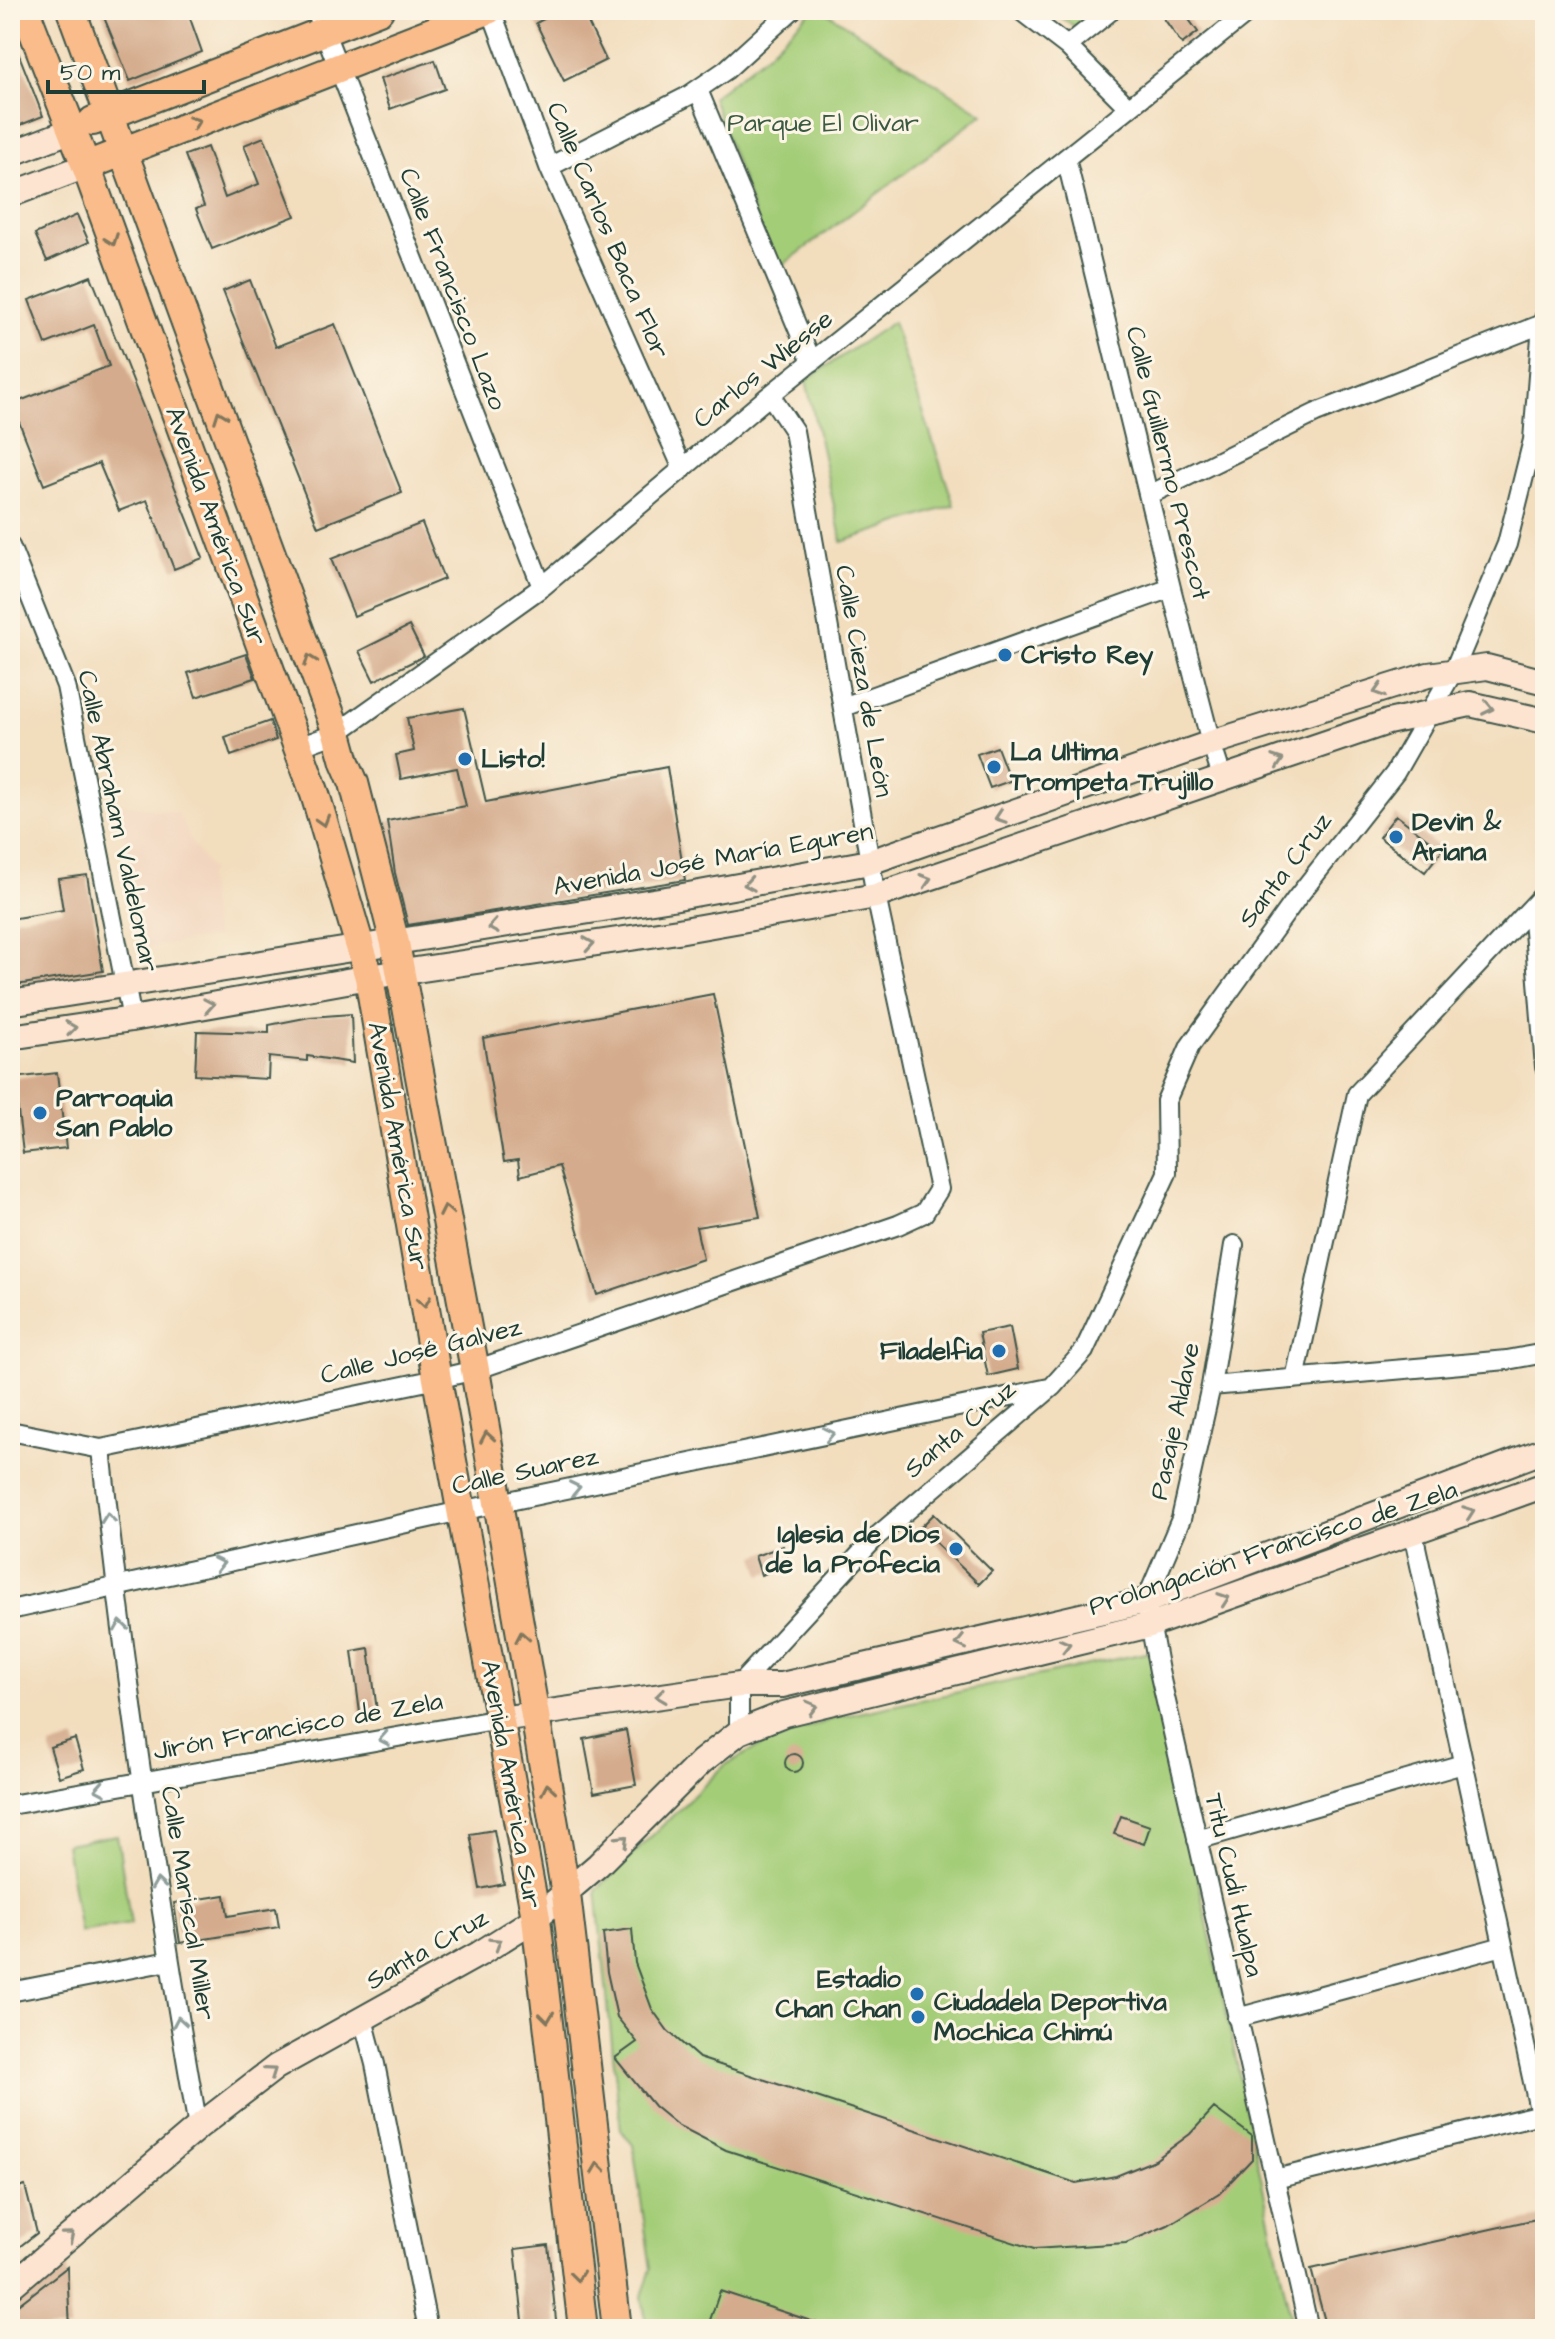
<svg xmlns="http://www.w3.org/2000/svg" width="1555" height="2339" font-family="'Architects Daughter',sans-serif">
<rect width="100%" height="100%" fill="#fcf5e5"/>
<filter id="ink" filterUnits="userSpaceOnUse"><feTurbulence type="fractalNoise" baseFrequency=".0125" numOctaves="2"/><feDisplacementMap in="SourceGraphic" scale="16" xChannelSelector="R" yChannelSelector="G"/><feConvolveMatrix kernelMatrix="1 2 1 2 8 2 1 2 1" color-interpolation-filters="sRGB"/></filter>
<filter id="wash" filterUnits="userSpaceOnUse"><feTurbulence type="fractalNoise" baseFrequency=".006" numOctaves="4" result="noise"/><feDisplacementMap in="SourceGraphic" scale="32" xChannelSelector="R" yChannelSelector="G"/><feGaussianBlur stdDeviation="1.8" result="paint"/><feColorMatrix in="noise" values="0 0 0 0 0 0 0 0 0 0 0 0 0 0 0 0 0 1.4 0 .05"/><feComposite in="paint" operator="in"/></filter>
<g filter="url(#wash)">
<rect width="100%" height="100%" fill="#f2ddbd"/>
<path fill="#f2d5be" d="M117,803L178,813L193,845L211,871L207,876L215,937L146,948Z"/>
<path fill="#a4cd78" stroke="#628556" stroke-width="2" d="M812,10H823L983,114L775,271L712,97L767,54Z
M1050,10H1096L1074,26Z
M893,322L954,505L842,542L806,380Z
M1150,1652L1293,2329H647L642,2296L651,2269L633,2145L621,2130L596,1890L725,1765L760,1746L835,1718Z
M117,1835L131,1924L80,1932L66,1844Z"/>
<g id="blocks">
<path fill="#d4ab8c" d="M101,10H187L202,52L130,81Z
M561,10H582L606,60L564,81L536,23Z
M1158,10H1182L1198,32L1182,44Z
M10,32L43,116L18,126L10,105Z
M435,60L445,89L390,109L380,79Z
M264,137L295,216L212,249L196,209L204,206L185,155L207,147L225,198L259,184L244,145Z
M77,215L89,242L47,261L35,234Z
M91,276L203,558L174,569L147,500L119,511L99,463L44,485L12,404L109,366L94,325L46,344L29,300Z
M250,280L276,347L335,324L402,493L318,527L223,291Z
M422,523L444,579L354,616L331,559Z
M409,626L424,656L374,681L359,651Z
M246,654L255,678L196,697L188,673Z
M464,708L486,802L667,767L685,880L408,925L395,873L387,821L466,806L457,768L401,779L396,755L414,751L407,718Z
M270,721L276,740L231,756L225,737Z
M997,747L1010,781L990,788L977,754Z
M1396,815L1442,850L1425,872L1379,837Z
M87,875L103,971L10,986V919L63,910L58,879Z
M713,994L760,1217L696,1227L703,1259L597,1295L559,1166L520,1176L518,1160L504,1162L483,1038Z
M351,1014L353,1063L307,1056V1061L269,1057L268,1079L195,1075L197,1031L269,1033V1025L310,1017Z
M57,1073L66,1148L23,1153L14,1078Z
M1010,1327L1018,1369L988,1376L979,1333Z
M934,1514L992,1571L979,1584L920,1528Z
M783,1546L790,1565L761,1575L755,1556Z
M369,1648L378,1719L361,1721L352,1651Z
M626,1730L636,1785L594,1793L584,1739Z
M75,1739L84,1769L59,1777L50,1747Z
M785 1763a9 9 0 1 1 18 0a9 9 0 1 1-18 0Z
M1121,1816L1150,1826L1144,1844L1114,1834Z
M494,1830L504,1884L480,1889L470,1834Z
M225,1895L228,1916L276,1908L279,1927L180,1943L174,1903Z
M632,1929L635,1963L652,2009L668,2031L699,2058L1076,2183L1116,2176L1155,2160L1190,2134L1214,2108L1252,2136V2159L1219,2194L1168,2225L1126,2243L1034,2249L726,2150L677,2125L654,2106L615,2058L637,2042L617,2017L607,1972L603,1933Z
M25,2186L37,2233L10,2254V2190Z
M1545,2217V2329H1327L1311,2269Z
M548,2245L557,2329H524L515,2249Z
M67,2267L70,2329H10V2311Z
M720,2291L826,2326L825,2329H707Z"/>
</g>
</g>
<g filter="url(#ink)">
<use href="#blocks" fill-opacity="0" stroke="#3f5549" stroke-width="2"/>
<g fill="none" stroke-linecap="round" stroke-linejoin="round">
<g stroke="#3f5549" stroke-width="22">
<path id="street" d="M316,10L542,587
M491,10L549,167L683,469
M1020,10L1067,46L1129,108
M1067,46L1112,10
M698,90L812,362
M1066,158L1171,588L1211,743L1223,780
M549,167L688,96L726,70L792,10
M1149,495L1316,413L1542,324
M10,546L66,686L132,1019
M843,707L1171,588
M296,748L337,733L542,587L770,395L1251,10
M1532,907L1545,1067
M1234,1245L1211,1386L1181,1519L1146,1601L1159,1671L1309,2329
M1295,1379L1357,1094L1545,893
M1211,1386L1507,1360L1545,1353
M10,1431L101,1449L437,1379L475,1370L898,1225L924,1213L939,1189L876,896L794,431L770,395
M101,1449C125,1676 158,1902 198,2127
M1413,1533L1540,2114
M10,1610L461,1511L1049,1388
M739,1732V1685L876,1537L1052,1387L1084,1351L1167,1173L1166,1101L1190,1046L1296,899L1395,773L1454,670L1507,544L1533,440L1542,324L1545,316
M10,1805L500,1719
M1197,1840L1463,1764
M10,1992L169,1961
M1237,2018L1503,1946
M363,2019L375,2064L428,2329
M1275,2179L1545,2113"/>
</g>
<g stroke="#3f5549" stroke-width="28">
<path id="secondary" d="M10,154L72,130
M10,195L86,166
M10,1003L672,898L870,862L1211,743L1428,675L1487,667L1545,682
M10,1037L132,1019L369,977L678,931L876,896L1388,722L1470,704L1545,721
M500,1719L739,1685H782L1146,1601L1545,1450
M10,2287L198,2127L276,2067L479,1954L536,1918L598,1865L701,1762L739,1732L784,1714L1150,1625L1545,1485"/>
</g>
<g stroke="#3f5549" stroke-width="32">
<path id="primary" d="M25,10L86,166L315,794L369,977L437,1379L536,1918L583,2329
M71,10L337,733L345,762L354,783L395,943L475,1370L566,1894L617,2329
M93,121L379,10
M86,166L488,10"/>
</g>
<use href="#street" stroke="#fff" stroke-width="18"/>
<use href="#secondary" stroke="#fde4d0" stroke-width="24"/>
<use href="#primary" stroke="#f9bc8a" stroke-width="28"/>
</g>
<defs><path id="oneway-chevron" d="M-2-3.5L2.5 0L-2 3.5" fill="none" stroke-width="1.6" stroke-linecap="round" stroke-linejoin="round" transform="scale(2)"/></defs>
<g stroke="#81765b">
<use href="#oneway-chevron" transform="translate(195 122) rotate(-21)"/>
<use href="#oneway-chevron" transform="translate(112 240) rotate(70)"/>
<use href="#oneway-chevron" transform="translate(220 416) rotate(-110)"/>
<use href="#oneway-chevron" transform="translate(310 660) rotate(-110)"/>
<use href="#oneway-chevron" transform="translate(323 821) rotate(73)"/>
<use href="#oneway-chevron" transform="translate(446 1211) rotate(-101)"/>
<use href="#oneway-chevron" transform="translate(424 1302) rotate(81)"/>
<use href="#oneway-chevron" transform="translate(487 1437) rotate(-100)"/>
<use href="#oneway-chevron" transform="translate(522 1637) rotate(-100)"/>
<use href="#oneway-chevron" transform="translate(548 1789) rotate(-100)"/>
<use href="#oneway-chevron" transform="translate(547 2017) rotate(83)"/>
<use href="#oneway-chevron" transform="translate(598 2168) rotate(-97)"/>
<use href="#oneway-chevron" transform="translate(577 2276) rotate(83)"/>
</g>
<g stroke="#8e9082">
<use href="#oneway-chevron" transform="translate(1379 691) rotate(163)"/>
<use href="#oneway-chevron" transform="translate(1488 708) rotate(12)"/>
<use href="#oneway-chevron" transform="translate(1278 761) rotate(-19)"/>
<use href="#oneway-chevron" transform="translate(1000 817) rotate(161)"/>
<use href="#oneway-chevron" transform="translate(926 880) rotate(-18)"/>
<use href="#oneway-chevron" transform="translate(749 884) rotate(170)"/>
<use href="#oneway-chevron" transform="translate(493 927) rotate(171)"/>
<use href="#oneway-chevron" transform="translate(589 944) rotate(-9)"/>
<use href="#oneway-chevron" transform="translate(209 1005) rotate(-10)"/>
<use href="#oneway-chevron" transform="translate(71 1028) rotate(-8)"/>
<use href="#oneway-chevron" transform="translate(1469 1512) rotate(-20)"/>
<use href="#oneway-chevron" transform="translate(1224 1599) rotate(-19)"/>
<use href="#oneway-chevron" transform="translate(961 1643) rotate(167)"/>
<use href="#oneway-chevron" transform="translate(1065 1645) rotate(-14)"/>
<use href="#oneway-chevron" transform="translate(661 1696) rotate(172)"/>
<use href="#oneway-chevron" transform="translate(812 1707) rotate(-14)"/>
<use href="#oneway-chevron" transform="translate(623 1840) rotate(-45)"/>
<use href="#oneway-chevron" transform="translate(496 1943) rotate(-32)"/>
<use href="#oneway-chevron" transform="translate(271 2072) rotate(-35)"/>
<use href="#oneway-chevron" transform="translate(69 2236) rotate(-40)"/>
</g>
<g stroke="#8f9e9a">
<use href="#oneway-chevron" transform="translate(829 1434) rotate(-12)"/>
<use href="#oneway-chevron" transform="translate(575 1488) rotate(-12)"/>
<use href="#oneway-chevron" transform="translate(108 1518) rotate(-96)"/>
<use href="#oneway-chevron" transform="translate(219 1564) rotate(-12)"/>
<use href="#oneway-chevron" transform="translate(121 1626) rotate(-98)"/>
<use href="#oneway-chevron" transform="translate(384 1739) rotate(170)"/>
<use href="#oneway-chevron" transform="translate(100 1789) rotate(170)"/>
<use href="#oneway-chevron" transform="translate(158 1884) rotate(-98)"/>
<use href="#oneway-chevron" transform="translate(179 2022) rotate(-100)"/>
</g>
</g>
<g fill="#1f6fb2" stroke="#fcf5e5" stroke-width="3">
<circle cx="1005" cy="655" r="8"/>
<circle cx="465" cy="759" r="8"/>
<circle cx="994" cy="767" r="8"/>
<circle cx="1396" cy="837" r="8"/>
<circle cx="40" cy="1113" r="8"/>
<circle cx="999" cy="1351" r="8"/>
<circle cx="956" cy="1549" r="8"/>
<circle cx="917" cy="1994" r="8"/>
<circle cx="918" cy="2017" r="8"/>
</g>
<g text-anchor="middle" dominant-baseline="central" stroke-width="6" stroke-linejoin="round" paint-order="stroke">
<g font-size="26" fill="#3a5a42" stroke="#fcf5e5">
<text x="823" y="123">Parque El Olivar</text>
</g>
<g font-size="26" fill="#1f3d34" stroke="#fcf5e5">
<text transform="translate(608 230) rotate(67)">Calle Carlos Baca Flor</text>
<text transform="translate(453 289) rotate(69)">Calle Francisco Lazo</text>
<text transform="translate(763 369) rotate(-39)">Carlos Wiesse</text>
<text transform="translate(1168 463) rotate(76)">Calle Guillermo Prescot</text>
<text transform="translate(216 526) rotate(70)">Avenida América Sur</text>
<text transform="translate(864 681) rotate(80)">Calle Cieza de León</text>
<text transform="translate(118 821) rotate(78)">Calle Abraham Valdelomar</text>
<text transform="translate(713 859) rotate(-10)">Avenida José María Eguren</text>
<text transform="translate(1285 870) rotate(-53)">Santa Cruz</text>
<text transform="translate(398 1146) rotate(80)">Avenida América Sur</text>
<text transform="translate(421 1351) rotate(-14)">Calle José Galvez</text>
<text transform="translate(1175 1421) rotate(-78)">Pasaje Aldave</text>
<text transform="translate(960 1429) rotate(-40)">Santa Cruz</text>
<text transform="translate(525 1471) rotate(-12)">Calle Suarez</text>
<text transform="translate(1273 1548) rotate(-18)">Prolongación Francisco de Zela</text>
<text transform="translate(298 1726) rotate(-10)">Jirón Francisco de Zela</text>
<text transform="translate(511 1784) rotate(80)">Avenida América Sur</text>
<text transform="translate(1234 1885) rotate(77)">Titu Cudi Hualpa</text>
<text transform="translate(188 1903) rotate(81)">Calle Mariscal Miller</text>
<text transform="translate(427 1949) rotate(-30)">Santa Cruz</text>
</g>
<g font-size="26" font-weight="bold" fill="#1f3d34" stroke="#fcf5e5" text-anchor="start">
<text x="1021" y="655">Cristo Rey</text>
<text x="1010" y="752">La Ultima<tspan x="1010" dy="30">Trompeta Trujillo</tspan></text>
<text x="481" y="759">Listo!</text>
<text x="1412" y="822">Devin &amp;<tspan x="1412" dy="30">Ariana</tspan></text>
<text x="56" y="1098">Parroquia<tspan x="56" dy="30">San Pablo</tspan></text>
<text x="983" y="1351" text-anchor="end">Filadelfia</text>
<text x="940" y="1534" text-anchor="end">Iglesia de Dios<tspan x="940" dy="30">de la Profecia</tspan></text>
<text x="901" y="1979" text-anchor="end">Estadio<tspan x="901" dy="30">Chan Chan</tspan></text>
<text x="934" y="2002">Ciudadela Deportiva<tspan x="934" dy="30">Mochica Chimú</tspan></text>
</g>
</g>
<rect width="1555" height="2339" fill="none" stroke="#fcf5e5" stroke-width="40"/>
<path d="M48 80v12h156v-12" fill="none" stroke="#1f3d34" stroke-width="4"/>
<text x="60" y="80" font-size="24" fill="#1f3d34" stroke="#fcf5e5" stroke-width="6" paint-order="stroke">50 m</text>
</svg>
